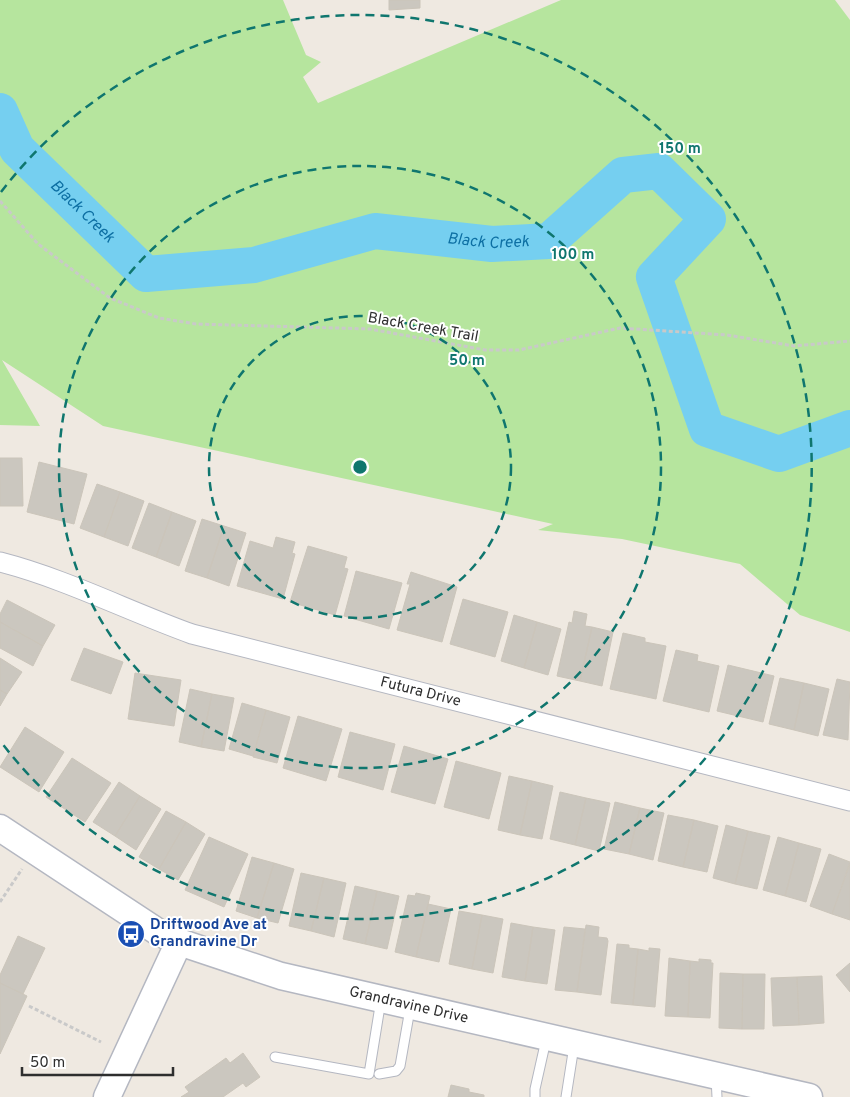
<svg xmlns="http://www.w3.org/2000/svg" width="850" height="1097" font-family="Overpass,sans-serif">
<rect width="100%" height="100%" fill="#efe9e1"/>
<path fill="#b6e59e" d="M0,0H283L306,55L321,62L303,77L318,103L561,0H835L850,20V632L800,615L740,564L622,539L538,530L553,524L103,426L2,360L40,426L0,425Z"/>
<g fill="none" stroke-linecap="round" stroke-linejoin="round">
<path stroke="#75cff0" stroke-width="36" id="s1" d="M0,111L17,149L146,274L254,265L375,231L492,244L549,241L623,175L659,171L708,219L654,277L707,429L779,454L850,428"/>
</g>
<path fill="#cbc7bf" stroke="#cbc5ba" d="M389,0H420V8L389,10Z
M0,458H22L23,506H0Z
M39,462L87,474L74,524L27,512Z
M97,484L120,492L104,537L80,528Z
M120,492L144,501L128,546L104,537Z
M149,503L172,512L156,557L132,548Z
M172,512L196,521L179,566L156,557Z
M202,519L224,526L207,578L185,571Z
M224,526L246,533L229,586L207,578Z
M276,537L295,542L292,553L295,554L283,599L237,586L250,541L273,548Z
M308,546L347,557L344,568L348,569L335,615L290,602Z
M356,571L402,583L389,629L344,616Z
M411,572L457,587L442,642L397,630L410,584H407Z
M463,599L508,612L495,657L450,644Z
M7,600L55,625L43,646L0,622V614Z
M574,611L587,614L585,626L592,627L580,681L557,676L569,622L572,623Z
M514,615L537,622L524,668L501,661Z
M0,622L43,646L33,666L0,648Z
M537,622L561,629L548,675L524,668Z
M592,627L613,632L602,686L580,681Z
M623,633L645,638V642L666,646L656,699L610,689Z
M84,648L123,662L111,694L71,680Z
M676,650L698,655L697,661L719,666L709,712L663,701Z
M0,658L22,672L7,694L0,690Z
M728,665L774,676L763,722L717,711Z
M135,673L181,680L174,726L128,719Z
M780,678L804,683L794,730L769,724Z
M837,679L850,682L848,740L823,735Z
M804,683L829,689L818,736L794,730Z
M190,689L212,694L201,747L179,742Z
M0,690L7,694L0,706Z
M212,694L234,698L224,751L201,747Z
M242,703L266,710L253,756L229,749Z
M266,710L290,717L277,763L253,757Z
M298,716L342,729L326,781L283,768Z
M25,727L64,752L39,792L0,767Z
M350,732L395,744L383,790L338,777Z
M404,746L448,759L435,804L391,792Z
M72,758L111,783L85,822L46,797Z
M456,761L501,773L489,819L444,807Z
M509,776L532,781L520,835L498,830Z
M532,781L553,786L542,839L520,835Z
M119,782L140,796L115,836L93,822Z
M560,792L586,798L575,845L550,839Z
M140,796L161,809L136,850L115,836Z
M586,798L610,803L599,851L575,845Z
M615,802L640,808L629,854L604,849Z
M640,808L664,813L653,860L629,854Z
M166,811L186,822L159,869L139,857Z
M668,815L694,820L683,867L658,861Z
M694,820L718,826L707,872L683,867Z
M186,822L205,834L178,880L159,869Z
M726,825L748,831L735,884L713,878Z
M748,831L770,836L757,889L735,884Z
M209,837L248,854L224,907L185,890Z
M778,837L799,843L785,896L763,890Z
M799,843L821,849L806,902L785,896Z
M829,854L850,862L832,914L810,906Z
M252,857L274,863L257,918L236,911Z
M274,863L294,869L278,923L257,918Z
M850,864V920L832,914Z
M301,873L324,878L311,931L289,926Z
M324,878L346,883L334,937L311,931Z
M355,886L377,891L365,944L343,939Z
M377,891L399,896L387,949L365,944Z
M416,893L430,896L416,957L395,952L408,895L415,896Z
M428,904L451,909L439,962L416,957Z
M459,911L482,915L472,969L449,964Z
M482,915L503,919L493,973L472,969Z
M511,923L533,927L525,981L502,977Z
M586,925L599,927L598,937L607,938L608,941L601,995L577,992Z
M533,927L555,930L547,984L525,981Z
M564,927L585,929L577,992L555,990Z
M18,936L45,948L23,994L0,983V975Z
M617,944L629,945V948L638,949L633,1005L611,1003Z
M649,948L660,949L655,1007L633,1005L638,949L649,951Z
M669,958L690,961L688,1017L665,1016Z
M699,959L711,960V963H713L710,1018L688,1017L690,961L699,962Z
M850,963V992L836,975Z
M720,973L743,974L742,1029L719,1028Z
M743,974H765L764,1029H742Z
M822,976L824,1023L799,1025L797,977Z
M797,977L799,1025L773,1026L771,978Z
M0,983L27,996L0,1054Z
M243,1053L260,1077L246,1087L243,1083L223,1097H181L189,1092L185,1087L226,1058L230,1063Z
M451,1085L469,1089V1092L484,1095V1097H448Z"/>
<g fill="none" stroke-linecap="round" stroke-linejoin="round">
<g stroke="#b4b7c1" stroke-width="11">
<path id="lane" d="M275,1057L369,1074L381,1000
M379,1074L396,1071L400,1066L410,1009
M716,1078L717,1097
M535,1097V1089L546,1040
M566,1097L574,1046"/>
</g>
<g stroke="#b4b7c1" stroke-width="21">
<g id="street">
<path id="s2" d="M0,562C66,579 128,611 192,634L850,801"/>
</g>
</g>
<g stroke="#b4b7c1" stroke-width="29">
<g id="secondary">
<path id="s3" d="M0,828L158,932L179,942L281,976L809,1097"/>
<path d="M107,1097L179,942"/>
</g>
</g>
<path stroke="#c9c9c9" stroke-width="3" stroke-dasharray="4 2.5" stroke-linecap="butt" d="M0,201L38,244L110,298L159,318L196,324L370,329L485,350H519L620,328L727,335L794,346L850,341
M0,902L22,869
M29,1006L101,1042"/>
<use href="#lane" stroke="#fff" stroke-width="9"/>
<use href="#street" stroke="#fff" stroke-width="19"/>
<use href="#secondary" stroke="#fff" stroke-width="26"/>
</g>
<g fill="none" stroke="#0f766e" stroke-width="2.5" stroke-dasharray="9 6">
<circle cx="360" cy="467" r="151"/>
<circle cx="360" cy="467" r="301"/>
<path d="M1 192A452 452 0 1 1 1 742"/>
</g>
<defs>
<g id="bus-disc" transform="scale(1.4375)"><circle r="9.5" fill="#1a4fb4" stroke="#fff"/><path d="M-5-6H5V4H4V6H2V4H-2V6H-4V4H-5ZM-3.5-4V0h7V-4ZM-3.5 1.2v1.5H-2V1.2ZM2 1.2v1.5H3.5V1.2Z" fill="#fff"/></g>
</defs>
<g fill-rule="evenodd">
<use href="#bus-disc" x="131" y="934"/>
</g>
<g text-anchor="middle" dominant-baseline="central" stroke-width="4" stroke-linejoin="round" paint-order="stroke">
<g font-size="15" fill="#2e2e2e" stroke="#fff">
<text transform="translate(423 328) rotate(10)">Black Creek Trail</text>
<text stroke="none"><textPath href="#s2" startOffset="441">Futura Drive</textPath></text>
<text stroke="none"><textPath href="#s3" startOffset="451">Grandravine Drive</textPath></text>
</g>
<g font-size="15" font-weight="bold" fill="#164399" stroke="#fff" text-anchor="start">
<text x="150" y="925">Driftwood Ave at<tspan x="150" dy="17">Grandravine Dr</tspan></text>
</g>
<g font-size="16" font-style="italic" fill="#0d6fa3" stroke="#fff">
<text stroke="none"><textPath href="#s1" startOffset="132">Black Creek</textPath></text>
<text stroke="none"><textPath href="#s1" startOffset="569">Black Creek</textPath></text>
</g>
</g>
<circle cx="360" cy="467" r="8" fill="#0f766e" stroke="#fff" stroke-width="2.5"/>
<g font-size="15" text-anchor="middle" font-weight="bold" fill="#0f766e" stroke="#fff" stroke-width="4" stroke-linejoin="round" paint-order="stroke">
<text x="680" y="153">150 m</text>
<text x="573" y="259">100 m</text>
<text x="467" y="365">50 m</text>
</g>
<path d="M22 1067v8h151v-8" fill="none" stroke="#2e2e2e" stroke-width="2.5"/>
<text x="30" y="1067" font-size="15" fill="#2e2e2e" stroke="#ffffff" stroke-width="4" paint-order="stroke">50 m</text>
</svg>
